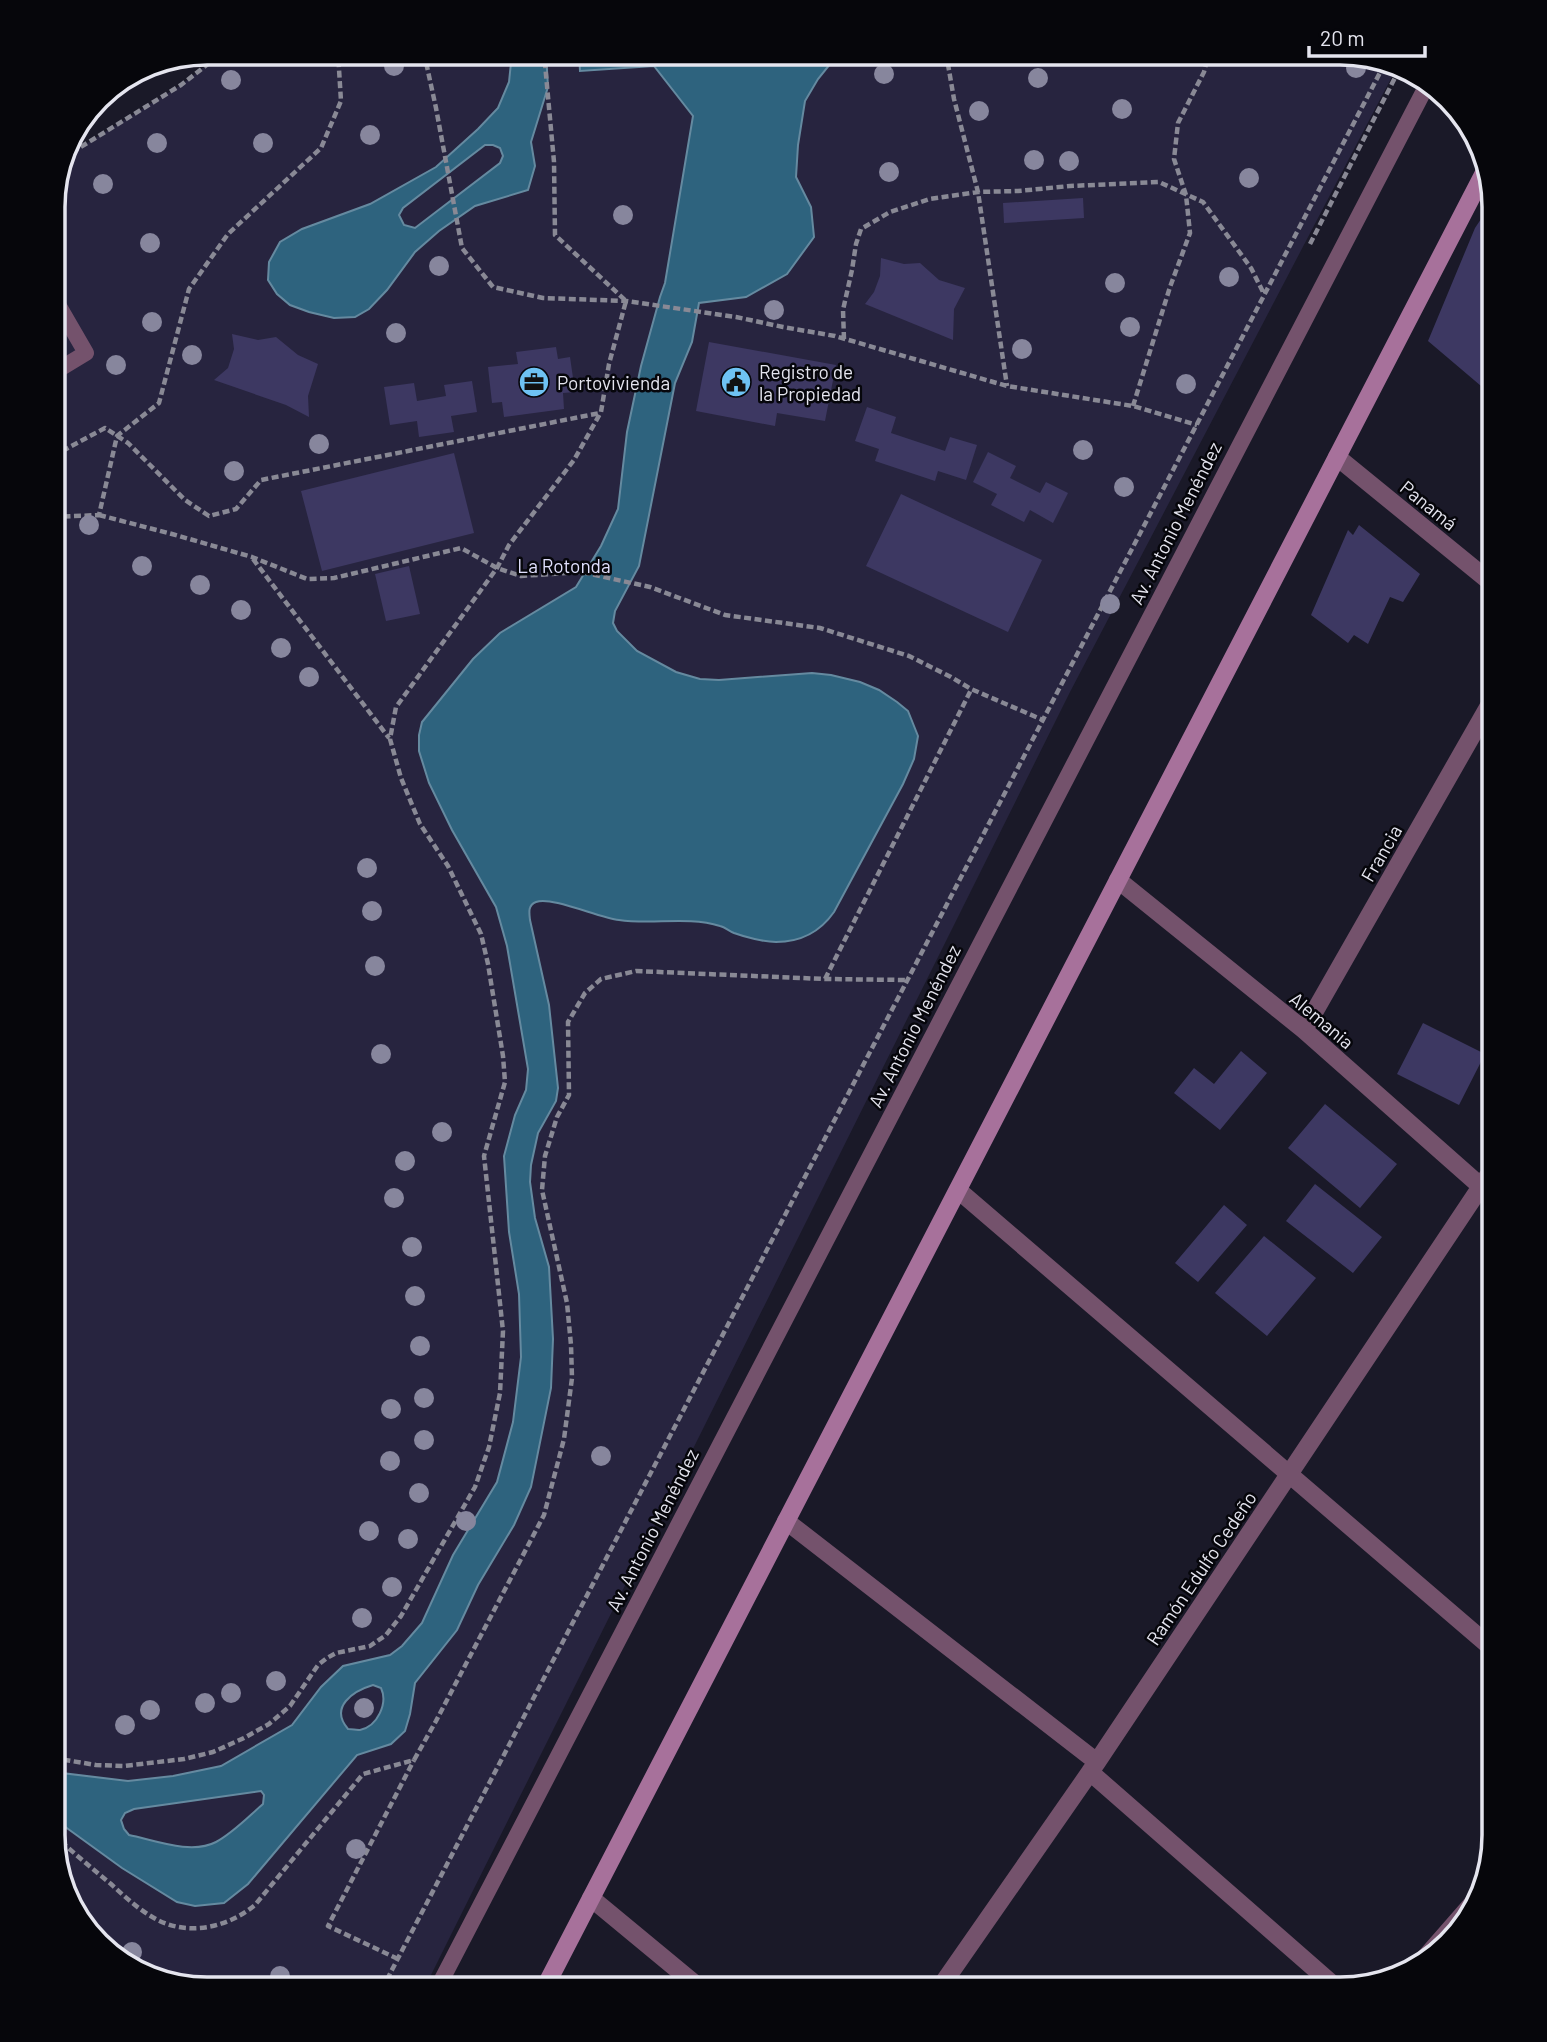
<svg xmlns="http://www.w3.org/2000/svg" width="1547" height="2042" font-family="Barlow,sans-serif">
<rect width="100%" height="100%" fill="#1a1928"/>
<path fill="#27243f" d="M222,53H1350L1397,67L1070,692L424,1989H206L130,1969L78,1921L53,1836V196L63,158L181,85Z"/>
<path fill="#2e637e" stroke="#658aa0" stroke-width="2" fill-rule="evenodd" d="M512,53H546L548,87L531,142L535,166L528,190L475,206L439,231L415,252L387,290L369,309L355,317L334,318L309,312L290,305L277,294L268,280L269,262L280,242L302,229L370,204L436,167L478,129L498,108L509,82ZM485,145H493L500,148L503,156L500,163L415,228L404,225L399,215L403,208Z
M579,53H839L818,79L805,101L798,145L796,177L811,207L814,237L787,274L746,297L699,303L692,342L675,383L639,566L615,611L613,623L617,631L637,651L676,672L700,679L719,680L812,673L831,675L860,682L879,690L897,702L908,711L918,736L914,759L903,784L834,912C820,932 802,942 776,942C764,942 745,937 734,933C729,931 725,927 720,926C687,916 652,925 619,920C599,918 552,896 536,902C528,905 529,912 530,920L549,1005L558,1088L556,1101L538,1133L531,1165L530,1182L535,1218L549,1267L553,1339L551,1388L531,1487L514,1525L478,1585L457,1630L415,1683L410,1714L405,1731L391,1744L357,1755L248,1884L224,1903L195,1906L177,1902L122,1868L53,1818V1772L128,1781L173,1776L221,1766L292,1725L321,1687L343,1666L390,1655L402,1646L422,1623L453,1555L497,1482L513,1422L521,1357L519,1294L509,1232L504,1156L515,1115L526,1090L528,1069L507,946L496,907L452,830L429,783L419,751V735L422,722L473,659L500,633L576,587L601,546L618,509L627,432L641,366L660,297L665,283L693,116L654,66L580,71ZM373,1685L381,1688C388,1703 378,1726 360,1730C358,1730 350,1729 348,1729C329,1707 353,1691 373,1685ZM261,1791L264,1795L263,1804C248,1817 233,1833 216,1842C191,1855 154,1840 129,1835L124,1829L121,1820L125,1813L134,1809Z"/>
<path fill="#3d3862" d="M1083,198L1084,218L1004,223L1003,203Z
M1493,201L1494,206V397L1428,341L1475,228Z
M881,258L904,264L920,263L939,280L965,288L954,309L953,340L865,304L874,292L880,276Z
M232,334L258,340L276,337L298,355L318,364L308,396L309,417L286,405L214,380L228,368L234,349Z
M709,342L836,365L825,421L777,413L775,426L696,411Z
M556,347L558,359L570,357L575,392L563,393L564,409L504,417L502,402L492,403L488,367L518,364L516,352Z
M472,381L477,412L451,416L454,432L419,437L417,421L390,425L384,387L414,383L417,401L446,396L444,385Z
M867,407L896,417L891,433L945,451L950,437L977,445L966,480L938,471L935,481L875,461L879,449L855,441Z
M988,452L1016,466L1010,478L1040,493L1046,482L1068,493L1053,523L1030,510L1024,522L991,505L997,494L973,482Z
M454,453L474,533L322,571L301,491Z
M901,494L1042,560L1008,632L866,566Z
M1359,525L1420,574L1403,602L1390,597L1368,644L1354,635L1348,643L1311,615L1348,530L1353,535Z
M409,566L420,614L386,621L375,574Z
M1423,1023L1485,1054L1459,1105L1397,1074Z
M1241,1051L1267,1073L1220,1130L1174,1093L1194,1068L1214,1084Z
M1325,1104L1397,1164L1360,1208L1288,1148Z
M1315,1184L1382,1237L1353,1273L1286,1221Z
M1224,1205L1247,1225L1198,1282L1175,1263Z
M1264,1236L1316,1278L1267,1336L1215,1293Z"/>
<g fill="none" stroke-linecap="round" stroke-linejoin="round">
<path stroke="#898995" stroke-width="4.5" stroke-dasharray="7 3.5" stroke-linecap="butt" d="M424,53L436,108L462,248L493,287L543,298L626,301L736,317L783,327L835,336L1007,386L1133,406L1197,425
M946,53L954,99L978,192L1007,386
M63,158L181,85L222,53
M1310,244L1400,68
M844,339L843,310L852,270L856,244L861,229L890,212L930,199L978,192L1018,191L1070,186L1159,182L1203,202L1251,268L1264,294
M1133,406L1170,287L1190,233L1186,195L1174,159L1178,123L1204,72L1209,53
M53,456L105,428L128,443L185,500L209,516L236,509L261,480L600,413
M99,515L172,534L252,557L307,579L334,578L461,548L497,568L521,576L581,572L650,587L725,615L820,628L909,656L951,677L971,689L1043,720
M53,517L99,515L117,436L159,403L189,289L228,234L321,148L341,101L338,53
M253,559L389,738
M825,979L971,690
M53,1758L96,1765L124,1766L184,1759L213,1752L244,1738L269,1724L290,1706L318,1665L327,1658L336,1653L370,1646L386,1635L401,1616L475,1487L489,1447L500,1393L503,1331L484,1156L505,1082L503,1056L488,964L481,934L448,866L420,824L401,778L390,739L396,707L497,568L509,545L574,460L601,412L609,364L626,301L555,235L554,162L544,53
M53,1835C72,1851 91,1868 111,1884C124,1896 138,1909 154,1918C187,1937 227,1928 255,1905L363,1774L414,1760L436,1721L544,1515L564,1439L572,1378L571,1345L567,1303L542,1190L545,1156L557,1117L569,1095L568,1022L585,993L601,979L636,971L825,979L907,980
M398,1959L328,1926L414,1760
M382,1989L1385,63"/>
<path stroke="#74526c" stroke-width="16" d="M53,373L86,353L53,296
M437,1989L1428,83"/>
<path stroke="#74526c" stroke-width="18" d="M103,93L119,82
M1337,457L1494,585
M1118,880L1304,1030L1494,1198
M1304,1030L1494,697
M958,1190L1494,1650
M786,1521L1097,1762L1090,1772L1338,1989
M591,1898L701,1989
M1417,1967L1479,1896
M939,1989L1097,1762L1494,1167"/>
<path stroke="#a7719b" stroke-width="18" d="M544,1989L1484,173"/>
</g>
<g fill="#87869d">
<circle cx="394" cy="66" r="10"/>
<circle cx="1356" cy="68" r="10"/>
<circle cx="884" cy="74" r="10"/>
<circle cx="1038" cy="78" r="10"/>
<circle cx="231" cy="80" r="10"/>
<circle cx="1122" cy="109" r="10"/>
<circle cx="979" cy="111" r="10"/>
<circle cx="370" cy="135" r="10"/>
<circle cx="157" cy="143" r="10"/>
<circle cx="263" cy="143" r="10"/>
<circle cx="1034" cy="160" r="10"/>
<circle cx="1069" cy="161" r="10"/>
<circle cx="889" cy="172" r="10"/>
<circle cx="1249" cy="178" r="10"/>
<circle cx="103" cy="184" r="10"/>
<circle cx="623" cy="215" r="10"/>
<circle cx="150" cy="243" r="10"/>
<circle cx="439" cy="266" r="10"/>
<circle cx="1229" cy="277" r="10"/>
<circle cx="1115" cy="283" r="10"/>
<circle cx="774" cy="310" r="10"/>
<circle cx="152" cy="322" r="10"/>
<circle cx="1130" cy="327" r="10"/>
<circle cx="396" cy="333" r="10"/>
<circle cx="1022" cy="349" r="10"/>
<circle cx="192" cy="355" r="10"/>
<circle cx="116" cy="365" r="10"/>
<circle cx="1186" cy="384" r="10"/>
<circle cx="319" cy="444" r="10"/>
<circle cx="1083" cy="450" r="10"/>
<circle cx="234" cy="471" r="10"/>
<circle cx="1124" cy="487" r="10"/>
<circle cx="89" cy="525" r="10"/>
<circle cx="142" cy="566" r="10"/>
<circle cx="200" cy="585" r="10"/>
<circle cx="1110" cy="604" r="10"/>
<circle cx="241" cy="610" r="10"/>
<circle cx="281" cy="648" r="10"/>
<circle cx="309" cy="677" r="10"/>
<circle cx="367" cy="868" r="10"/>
<circle cx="372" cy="911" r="10"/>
<circle cx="375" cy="966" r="10"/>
<circle cx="381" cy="1054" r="10"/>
<circle cx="442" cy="1132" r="10"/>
<circle cx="405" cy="1161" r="10"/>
<circle cx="394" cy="1198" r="10"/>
<circle cx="412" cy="1247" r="10"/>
<circle cx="415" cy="1296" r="10"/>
<circle cx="420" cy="1346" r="10"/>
<circle cx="424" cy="1398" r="10"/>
<circle cx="391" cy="1409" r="10"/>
<circle cx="424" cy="1440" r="10"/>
<circle cx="601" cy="1456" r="10"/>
<circle cx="390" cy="1461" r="10"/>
<circle cx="419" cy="1493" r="10"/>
<circle cx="466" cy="1521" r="10"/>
<circle cx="369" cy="1531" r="10"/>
<circle cx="408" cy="1539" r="10"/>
<circle cx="392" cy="1587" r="10"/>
<circle cx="362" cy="1618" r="10"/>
<circle cx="276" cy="1681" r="10"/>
<circle cx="231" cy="1693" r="10"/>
<circle cx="205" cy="1703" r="10"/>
<circle cx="364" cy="1708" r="10"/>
<circle cx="150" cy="1710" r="10"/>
<circle cx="125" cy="1725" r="10"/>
<circle cx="356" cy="1849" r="10"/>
<circle cx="132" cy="1952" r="10"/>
<circle cx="280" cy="1976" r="10"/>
</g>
<defs>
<g id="office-disc" transform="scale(1.575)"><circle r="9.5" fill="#6ec2f3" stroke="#06060b"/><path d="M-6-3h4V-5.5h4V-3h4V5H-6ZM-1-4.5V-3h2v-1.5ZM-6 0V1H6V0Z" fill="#111"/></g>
<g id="civic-disc" transform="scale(1.575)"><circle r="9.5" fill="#6ec2f3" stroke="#06060b"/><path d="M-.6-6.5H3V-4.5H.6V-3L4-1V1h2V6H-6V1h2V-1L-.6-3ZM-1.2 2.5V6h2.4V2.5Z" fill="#111"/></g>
</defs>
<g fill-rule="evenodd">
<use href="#office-disc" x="534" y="382"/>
<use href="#civic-disc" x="736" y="382"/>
</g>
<g text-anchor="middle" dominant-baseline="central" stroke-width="5" stroke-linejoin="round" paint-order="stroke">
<g font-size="19" fill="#e5e5ef" stroke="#06060b" text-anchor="start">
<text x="759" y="371">Registro de<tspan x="759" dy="22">la Propiedad</tspan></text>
<text x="557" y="382">Portovivienda</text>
</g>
<g font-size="19" fill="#e5e5ef" stroke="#06060b">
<text transform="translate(1429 505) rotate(39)">Panamá</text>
<text transform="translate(1175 523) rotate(-63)">Av. Antonio Menéndez</text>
<text transform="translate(1381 853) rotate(-60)">Francia</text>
<text transform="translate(1322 1020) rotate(40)">Alemania</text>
<text transform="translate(914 1026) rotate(-63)">Av. Antonio Menéndez</text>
<text transform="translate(652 1530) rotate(-63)">Av. Antonio Menéndez</text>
<text transform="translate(1201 1568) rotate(-56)">Ramón Edulfo Cedeño</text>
</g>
<g font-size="19" fill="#e0dffd" stroke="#06060b">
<text x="564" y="565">La Rotonda</text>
</g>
</g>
<path d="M0 0H1547V2042H0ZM207 65H1340A142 142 0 0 1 1482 207V1835A142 142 0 0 1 1340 1977H207A142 142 0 0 1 65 1835V207A142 142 0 0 1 207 65Z" fill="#06060b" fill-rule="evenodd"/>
<path fill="none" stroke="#e5e5ef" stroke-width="3.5" d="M207 65H1340A142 142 0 0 1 1482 207V1835A142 142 0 0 1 1340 1977H207A142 142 0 0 1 65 1835V207A142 142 0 0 1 207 65Z"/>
<path d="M1309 46v10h116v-10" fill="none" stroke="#e5e5ef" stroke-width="3.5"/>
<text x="1320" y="46" font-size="21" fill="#e5e5ef" stroke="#06060b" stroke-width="5" paint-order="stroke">20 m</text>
</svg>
